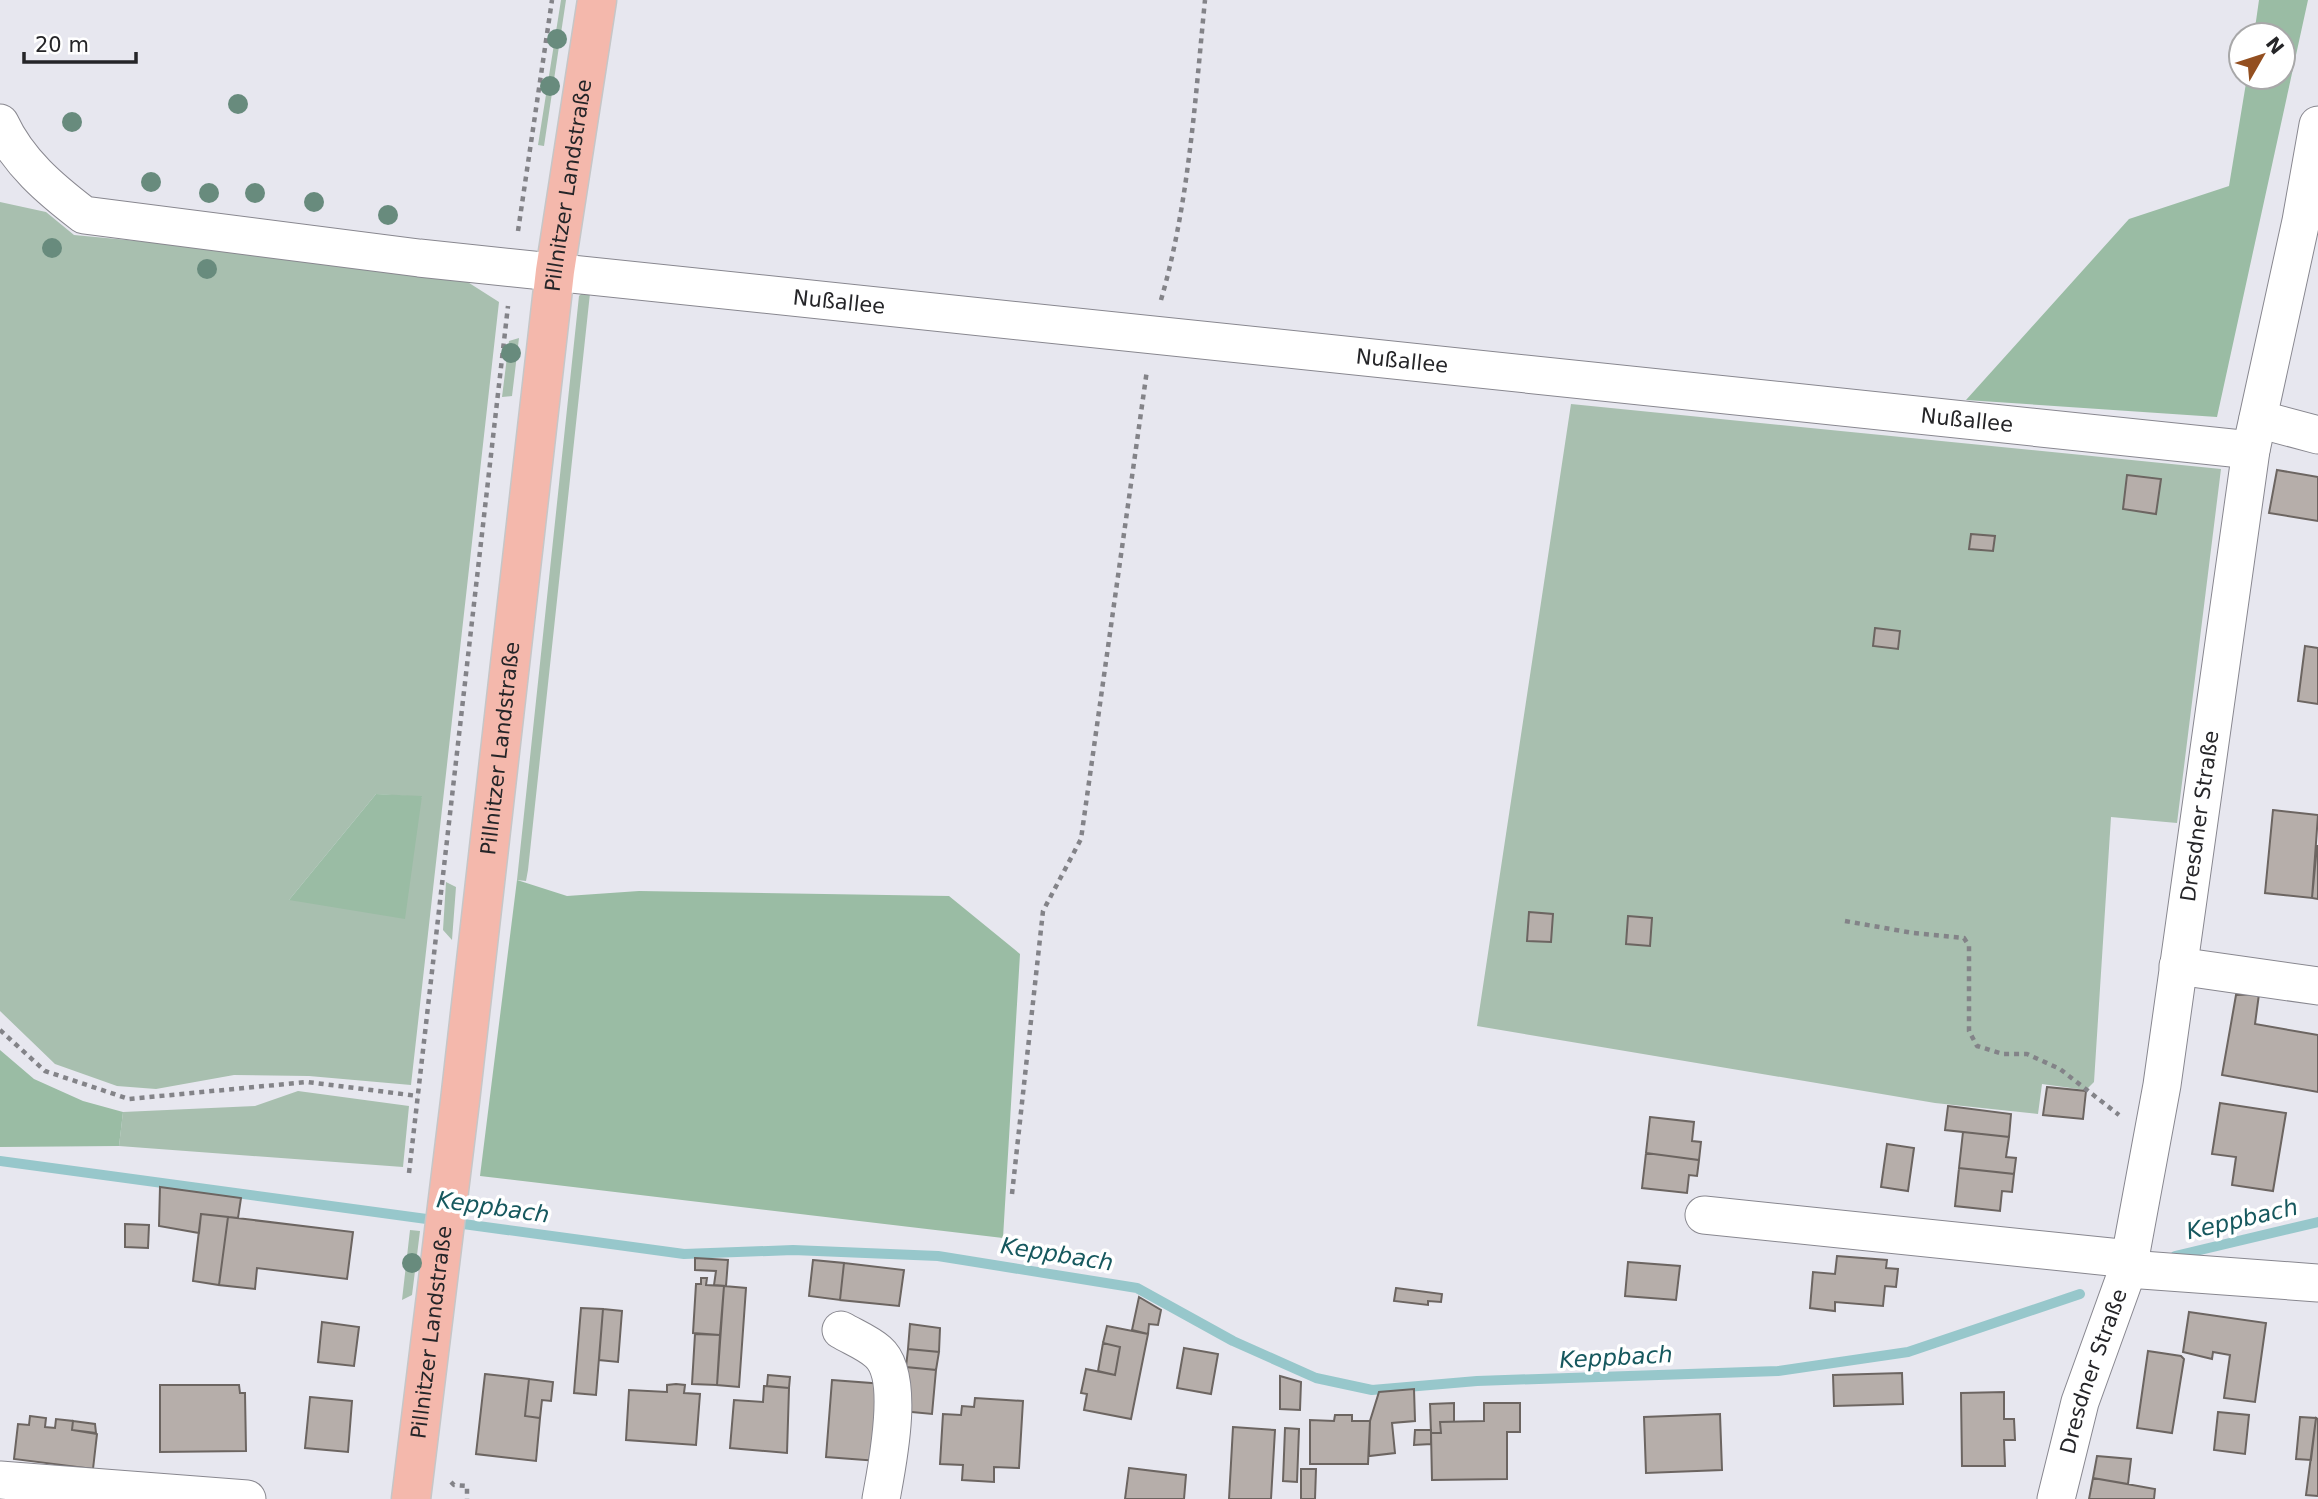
<svg xmlns="http://www.w3.org/2000/svg" width="2318" height="1499" font-family="'DejaVu Sans',sans-serif">
<rect width="100%" height="100%" fill="#e7e7ef"/>
<path fill="#a8bfaf" fill-rule="evenodd" d="M561,0H566L544,146L538,145Z
M0,202L46,212L74,235L257,252L466,281L499,302L411,1085L309,1076L234,1075L156,1089L117,1086L55,1064L0,1011ZM376,794L422,797L290,900H289Z
M591,284L528,870L526,881L517,880L579,296Z
M519,338L512,396L502,397L509,341Z
M1571,404L2221,469L2177,823L2111,817L2094,1082L2086,1090L2042,1084L2038,1114L1935,1103L1477,1026Z
M446,882L456,887L452,940L443,930Z
M298,1091L409,1106L403,1167L119,1146L123,1112L255,1106Z
M410,1230L420,1231L412,1295L402,1300Z"/>
<path fill="#9abca4" d="M2259,0H2308L2217,417L1966,400L2129,219L2229,186L2247,77H2283V35H2254Z
M376,794L422,796L405,919L289,900Z
M517,880L567,896L639,891L949,896L1020,954L1003,1238L480,1176Z
M0,1050L34,1079L83,1101L123,1112L119,1146L0,1147Z"/>
<g fill="none" stroke-linecap="round" stroke-linejoin="round">
<path stroke="#97c7cb" stroke-width="10" d="M0,1161L684,1254L793,1250L938,1256L1137,1288L1233,1341L1316,1378L1372,1390L1477,1381L1778,1371L1908,1352L2080,1294
M2175,1256L2318,1222"/>
</g>
<path fill="#b6aeaa" stroke="#6c6561" stroke-width="2" d="M2277,470L2318,477V521L2269,513Z
M2127,475L2161,479L2156,514L2123,509Z
M1971,534L1995,536L1993,551L1969,549Z
M1875,628L1900,631L1898,649L1873,646Z
M2305,646L2318,648V704L2298,701Z
M2273,810L2318,815L2312,898L2265,893Z
M2317,846H2318V899L2312,898Z
M1529,912L1553,914L1551,942L1527,941Z
M1628,916L1652,918L1650,946L1626,944Z
M2259,994L2255,1024L2318,1035V1092L2222,1075L2236,995Z
M2047,1087L2086,1091L2083,1119L2043,1115Z
M2220,1103L2286,1113L2273,1191L2232,1185L2236,1157L2212,1154Z
M1948,1106L2011,1114L2009,1137L1945,1130Z
M1650,1117L1694,1122L1692,1141L1701,1142L1699,1160L1646,1153Z
M1963,1132L2009,1137L2006,1157L2016,1158L2014,1174L1959,1168Z
M1887,1144L1914,1148L1908,1191L1881,1187Z
M1646,1153L1699,1160L1697,1176L1689,1175L1687,1193L1642,1188Z
M1959,1168L2014,1174L2012,1192L2002,1191L2000,1211L1955,1206Z
M160,1187L241,1198L238,1218L201,1214L199,1233L159,1226Z
M201,1214L228,1217L219,1285L193,1281Z
M228,1217L353,1232L347,1279L257,1268L255,1289L219,1285Z
M125,1224L149,1225L148,1248L125,1247Z
M1837,1256L1887,1260L1886,1268L1898,1269L1896,1287L1885,1286L1883,1306L1835,1302V1311L1810,1308L1813,1272L1835,1274Z
M695,1258L728,1260L726,1286L714,1285L716,1271L695,1270Z
M813,1260L844,1263L840,1300L809,1296Z
M1628,1262L1680,1266L1676,1300L1625,1296Z
M844,1263L904,1270L899,1306L840,1300Z
M701,1278H707L706,1285L724,1286L720,1335L693,1333L696,1284H701Z
M724,1286L746,1288L739,1387L717,1385Z
M1396,1288L1442,1294L1441,1302L1428,1301V1305L1394,1301Z
M1139,1297L1161,1310L1158,1325L1149,1324L1148,1334L1132,1330Z
M581,1308L603,1309L596,1395L574,1393Z
M603,1309L622,1311L618,1362L599,1360Z
M2189,1312L2266,1323L2255,1402L2224,1398L2230,1355L2213,1352L2212,1359L2183,1352Z
M322,1322L359,1327L354,1366L318,1362Z
M910,1324L940,1328L939,1352L908,1349Z
M1107,1326L1148,1334L1131,1419L1084,1410L1087,1394L1081,1393L1086,1369L1115,1375L1120,1347L1103,1343Z
M695,1334L720,1335L717,1385L692,1384Z
M1103,1343L1120,1347L1115,1375L1098,1371Z
M1184,1348L1218,1354L1211,1394L1177,1388Z
M908,1349L939,1352L936,1370L906,1367Z
M2148,1351L2181,1356L2184,1359L2172,1433L2137,1428Z
M906,1367L936,1370L932,1414L902,1411Z
M1902,1373L1903,1404L1834,1406L1833,1375Z
M485,1374L529,1379L525,1416L540,1418L536,1461L476,1454Z
M768,1375L790,1377L789,1388L767,1386Z
M1280,1376L1301,1382L1300,1410L1280,1409Z
M529,1379L553,1382L551,1401L542,1400L540,1418L525,1416Z
M832,1380L884,1384L878,1461L826,1457Z
M676,1384L685,1385L684,1393L700,1394L696,1445L626,1440L629,1390L667,1392V1385Z
M160,1385H239L240,1393H245L246,1451L160,1452Z
M764,1386L789,1388L787,1453L730,1448L734,1400L763,1402Z
M1414,1389L1415,1421L1392,1423L1395,1453L1369,1456L1370,1421L1379,1392Z
M2004,1392V1419H2014L2015,1440H2004L2005,1466H1962L1961,1393Z
M310,1397L352,1401L348,1452L305,1448Z
M975,1398L1023,1401L1019,1468L994,1467V1482L962,1480L963,1465L940,1464L943,1414L961,1415L962,1406L974,1407Z
M1454,1403V1422H1440L1441,1433H1431L1430,1404Z
M1484,1403H1520V1432H1507V1479L1432,1480L1431,1433H1441L1440,1422L1484,1421Z
M2218,1412L2249,1415L2245,1454L2214,1450Z
M1720,1414L1722,1470L1646,1473L1644,1417Z
M1335,1415H1352V1421H1370L1368,1464H1310V1420L1334,1421Z
M30,1416L46,1418L45,1427L55,1428L56,1419L73,1421L72,1430L97,1434L93,1469L14,1459L18,1424L29,1425Z
M2300,1417L2316,1418L2311,1460L2296,1459Z
M2316,1418L2318,1419V1496L2306,1495Z
M73,1421L95,1424L96,1433L72,1430Z
M1233,1427L1275,1430L1271,1499H1229Z
M1285,1428L1299,1429L1297,1482L1283,1481Z
M1415,1430H1431V1444L1414,1445Z
M2097,1456L2131,1459L2128,1484L2093,1478Z
M1129,1468L1186,1475L1184,1499H1125Z
M1301,1469H1316L1315,1499H1301Z
M2093,1478L2155,1489L2154,1499H2089Z"/>
<g fill="none" stroke-linecap="round" stroke-linejoin="round">
<g stroke="#88878f" stroke-width="39">
<g id="minor">
<path id="s1" d="M0,123C18,162 50,189 84,215L419,258L2251,450"/>
<path d="M2258,419L2318,435"/>
<path d="M2178,966L2318,986"/>
<path d="M1704,1215L2130,1259"/>
<path d="M2128,1269L2318,1283"/>
<path d="M841,1330C853,1337 868,1343 878,1352C906,1376 887,1466 881,1499"/>
<path d="M0,1480L247,1499"/>
<path id="s2" d="M2056,1499L2080,1402L2128,1269L2162,1085L2251,450L2301,221L2318,125"/>
</g>
</g>
<g stroke="#c6c6c7" stroke-width="41">
<g id="major">
<path id="s3" d="M411,1499L460,1101L555,271L597,0"/>
</g>
</g>
<path stroke="#838388" stroke-width="4.5" stroke-dasharray="5 5" stroke-linecap="butt" d="M518,231L552,0
M1161,300C1189,203 1195,100 1205,0
M1845,921L1913,933L1964,938L1969,946V1031L1977,1046L2003,1054H2027L2060,1069L2119,1115
M0,1030L45,1071L129,1099L307,1082L418,1096
M409,1173L508,306
M1012,1194L1043,911L1081,839L1147,370
M451,1482L454,1485L467,1486V1499"/>
<use href="#minor" stroke="#fff" stroke-width="37"/>
<use href="#major" stroke="#f4b8ac" stroke-width="38"/>
</g>
<g fill="#688b7d">
<circle cx="557" cy="39" r="10"/>
<circle cx="550" cy="86" r="10"/>
<circle cx="238" cy="104" r="10"/>
<circle cx="72" cy="122" r="10"/>
<circle cx="151" cy="182" r="10"/>
<circle cx="209" cy="193" r="10"/>
<circle cx="255" cy="193" r="10"/>
<circle cx="314" cy="202" r="10"/>
<circle cx="388" cy="215" r="10"/>
<circle cx="52" cy="248" r="10"/>
<circle cx="207" cy="269" r="10"/>
<circle cx="511" cy="353" r="10"/>
<circle cx="412" cy="1263" r="10"/>
</g>
<g text-anchor="middle" dominant-baseline="central" stroke-width="7" stroke-linejoin="round" paint-order="stroke">
<g font-size="21" fill="#252528" stroke="#fff">
<text stroke="none"><textPath href="#s3" startOffset="1323">Pillnitzer Landstraße</textPath></text>
<text stroke="none"><textPath href="#s1" startOffset="886">Nußallee</textPath></text>
<text stroke="none"><textPath href="#s1" startOffset="1452">Nußallee</textPath></text>
<text stroke="none"><textPath href="#s1" startOffset="2020">Nußallee</textPath></text>
<text stroke="none"><textPath href="#s3" startOffset="756">Pillnitzer Landstraße</textPath></text>
<text stroke="none"><textPath href="#s2" startOffset="700">Dresdner Straße</textPath></text>
<text stroke="none"><textPath href="#s3" startOffset="168">Pillnitzer Landstraße</textPath></text>
<text stroke="none"><textPath href="#s2" startOffset="133">Dresdner Straße</textPath></text>
</g>
<g font-size="23" font-style="italic" fill="#16585e" stroke="#fff">
<text transform="translate(493 1207) rotate(8)">Keppbach</text>
<text transform="translate(2242 1219) rotate(-13)">Keppbach</text>
<text transform="translate(1057 1254) rotate(9)">Keppbach</text>
<text transform="translate(1616 1357) rotate(-3)">Keppbach</text>
</g>
</g>
<g transform="translate(2262 56) rotate(51)"><circle r="33" fill="#ffffff" stroke="#a8a8a9" stroke-width="2"/>
<path d="M0-5L12 26L0 18L-12 26Z" fill="#934f20"/>
<text y="-10" font-size="19" font-weight="bold" text-anchor="middle" fill="#252528">N</text>
</g>
<path d="M24 52v10h112v-10" fill="none" stroke="#252528" stroke-width="3.5"/>
<text x="35" y="52" font-size="21" fill="#252528" stroke="#ffffff" stroke-width="5" paint-order="stroke">20 m</text>
</svg>
